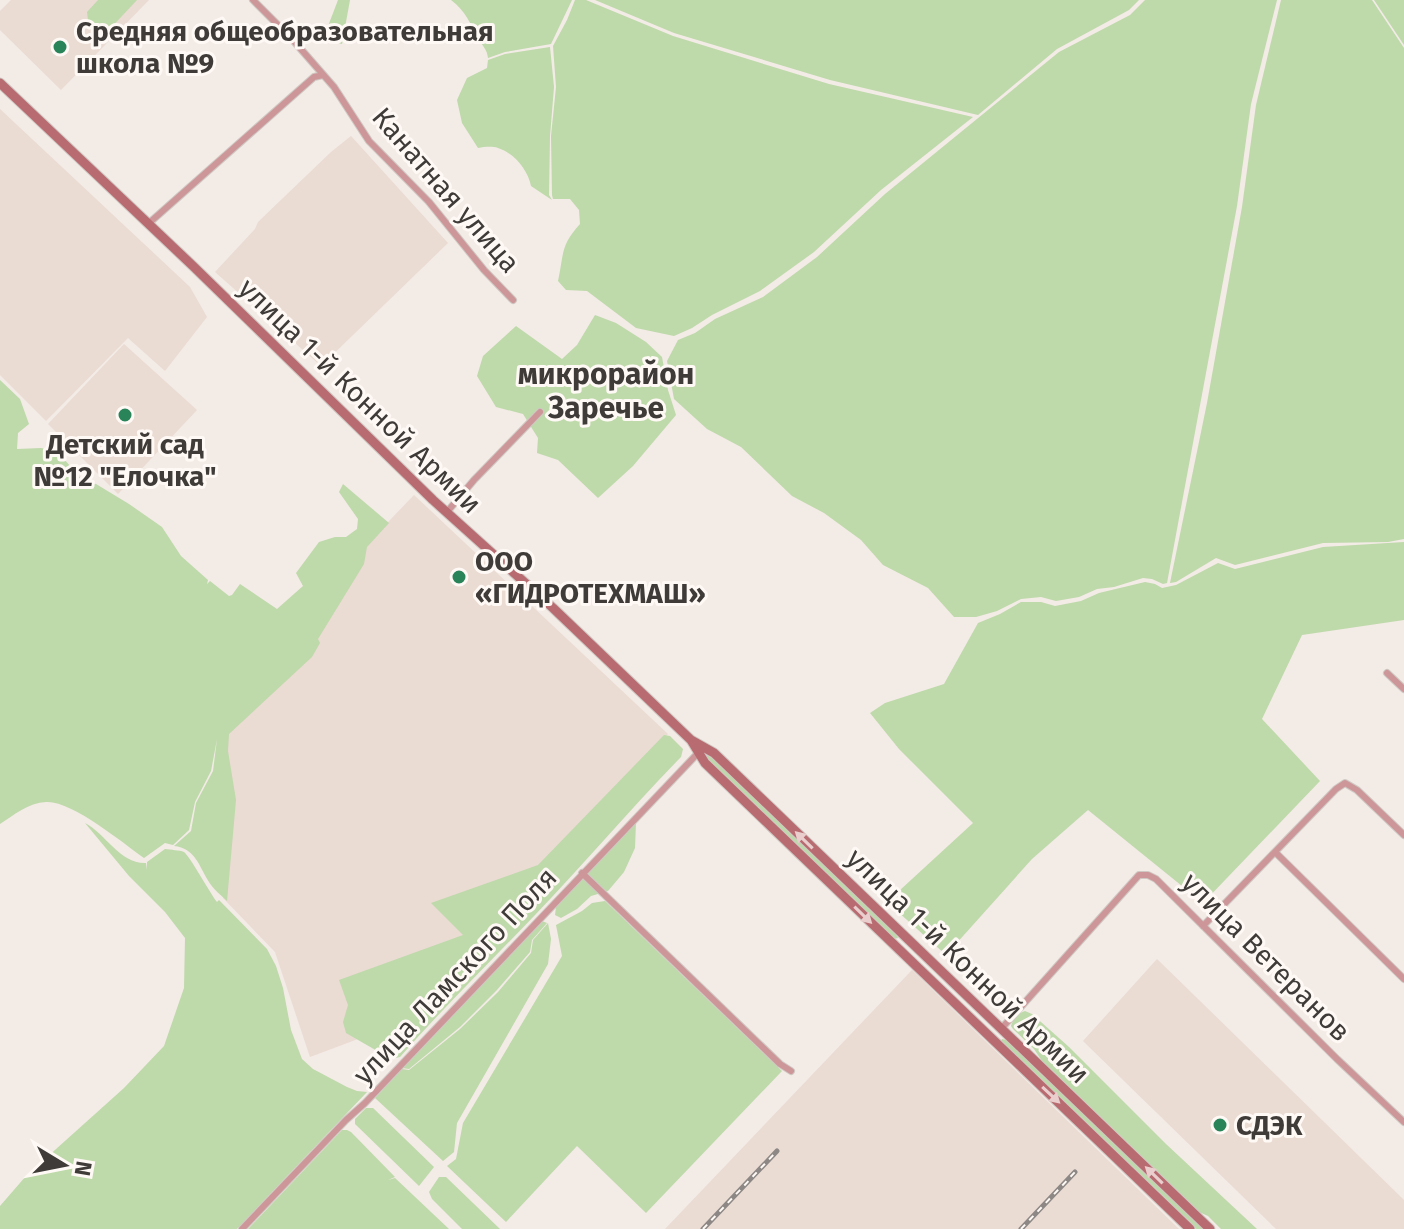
<svg xmlns="http://www.w3.org/2000/svg" width="1404" height="1229" font-family="'Fira Sans',sans-serif">
<rect width="100%" height="100%" fill="#f3ebe6"/>
<path fill="#eadbd3" d="M11,0H149L61,90L0,30V11Z
M0,109L190,287L207,317L165,371L128,338L46,421L0,375Z
M351,136L448,243L321,366L215,272L255,229L258,222L331,152Z
M124,344L197,410L118,494L48,424Z
M414,495L668,734L536,870L358,1039L310,1057L275,952L223,898L230,811L226,733L367,544Z
M1157,959L1404,1200V1229H1276L1083,1041Z
M912,970L1179,1229H665Z"/>
<path fill="#bed9aa" d="M98,0H137L107,32L94,30L88,20L87,12Z
M338,0H350L342,44L335,42L325,34Z
M451,0H572L551,44L505,52L488,58C487,49 483,47 479,39C470,24 466,11 451,0Z
M575,0H586L673,36L829,84L973,117L881,190L814,252L760,291L712,315L692,328L674,336L636,328L587,291L566,290L558,281C564,254 560,246 580,224L579,210L570,199H553L552,195L551,136L556,87L553,46L567,20Z
M595,0H1139L1129,10L1057,49L978,115L830,80L674,33Z
M1145,0H1277L1251,104L1237,206L1167,583L1163,584L1152,579L1143,578L1114,587L1097,589L1079,597L1056,601L1041,597L1021,599L997,611L976,617H954L928,588L883,565L861,540L824,513L792,496L741,447L707,429L674,399L667,361L678,340L695,333L715,319L763,297L817,257L885,194L1059,52L1130,15Z
M1281,0H1372L1404,48V539L1388,542L1323,543L1235,565L1216,558L1176,582L1170,583L1207,403L1242,207L1256,105Z
M1374,0H1404V45Z
M550,47L554,87L550,136L549,195L552,200L531,186C528,170 514,153 498,148C492,146 484,147 478,148L462,123L457,100L467,78L487,68L488,60L505,54Z
M595,315L616,323L646,342L662,357L668,390L676,415L633,466L598,498L558,460L537,453L538,438L523,414L496,407L477,376L483,356L516,326L562,359L577,345Z
M0,380L20,399L29,424L18,433L17,449L41,448L57,451L84,482L96,484L129,504L162,527L181,556L208,580L207,584L210,581L229,596L232,595L240,584L277,609L303,586L296,573L319,542L335,537H346L357,529L358,519L339,492L343,484L389,523L367,547L364,564L318,639L320,643L312,657L229,734L228,751L236,800L227,901C221,895 213,889 209,882C199,866 195,848 174,846L191,831L196,803L213,771L217,739L211,771L195,802L189,830L173,845L165,843L144,858C123,843 71,800 46,802C28,803 14,815 0,824Z
M1404,542V620L1302,635L1262,719L1320,781L1203,903L1088,810L1032,859L946,955L887,902L973,823L899,749L870,713L885,703L944,684L978,623L1000,614L1021,602H1041L1055,606L1081,601L1099,593L1145,582L1155,584L1162,588L1176,585L1218,563L1235,569L1323,547Z
M664,735L670,736L683,749L681,757C631,808 585,863 535,915C490,962 443,1008 400,1057L391,1059L346,1033L343,1022L348,1005L339,980L463,935L431,903L538,865Z
M707,755L715,760L734,777L896,934L898,938L894,939L706,758Z
M636,822L635,848L624,872L608,891L591,896L577,909L561,918L555,915L556,907Z
M85,823C106,834 120,864 146,863L147,870V862L165,849C171,850 179,850 184,852C189,855 210,893 217,902L219,900L267,949L276,966L283,988L291,1030L302,1059L313,1069L347,1087L357,1091L367,1092L237,1229H0V1206L26,1176L124,1088L164,1046L184,988L185,938L165,912L129,876Z
M605,901L782,1071L646,1213L577,1146L506,1222L447,1166L456,1159L463,1123L562,956L556,925L582,911L592,903Z
M542,921L547,923L532,940L530,952L496,991L460,1027L409,1069L402,1068Z
M548,923L551,939L548,964L457,1123L454,1152L443,1161L375,1098L402,1069L409,1070L460,1029L498,992L531,953L533,940Z
M1025,1011L1032,1014L1069,1047L1166,1144L1257,1229H1221L1208,1216L1199,1212L1042,1061L1034,1049L1013,1029L1011,1026C1013,1019 1018,1013 1025,1011Z
M1002,1039L1006,1040L1203,1229H1196L1001,1041Z
M366,1108H373L434,1167L419,1186L355,1124V1119Z
M342,1130H347L351,1132L395,1177L388,1180L395,1178L449,1229H248Z
M439,1177H446L500,1229H462L432,1199L429,1192Z"/>
<g fill="none" stroke-linecap="round" stroke-linejoin="round">
<g stroke="#cfc8c3" stroke-width="8">
<path id="minor" d="M253,0L292,39L334,87L369,141L429,202L484,270L513,300
M148,224L314,77L323,75
M447,512L474,480L540,412
M1387,673L1404,689
M1275,852L1404,979
M582,873L780,1064L791,1071
M1203,926L1336,789L1345,783L1357,790L1404,835
M1001,1029L1139,875H1148L1156,879L1337,1059L1404,1122
M242,1229L346,1120L365,1103L699,752"/>
</g>
<g stroke="#cfc8c3" stroke-width="11">
<path id="secondary" d="M0,83L193,266L433,500L553,608L691,740L714,753L1210,1229
M691,740L705,763L1190,1229"/>
</g>
<use href="#minor" stroke="#cd9699" stroke-width="6"/>
<use href="#secondary" stroke="#b86b70" stroke-width="9"/>
<g stroke="#8d8885" stroke-width="5">
<path id="rail" d="M703,1229L777,1151
M1021,1229L1075,1172"/>
</g>
<use href="#rail" stroke="#fff9f5" stroke-width="2" stroke-dasharray="6" stroke-linecap="butt"/>
</g>
<defs><path id="oneway-solid" d="M-6-.8H1V-3.2L6.5 0L1 3.2V.8H-6Z" transform="scale(2)"/></defs>
<g fill="#eacecd">
<use href="#oneway-solid" transform="translate(804 840) rotate(-136)"/>
<use href="#oneway-solid" transform="translate(863 915) rotate(44)"/>
<use href="#oneway-solid" transform="translate(1051 1095) rotate(43)"/>
<use href="#oneway-solid" transform="translate(1154 1175) rotate(-136)"/>
</g>
<g fill="#2a845a" stroke="#fff9f5" stroke-width="3">
<circle cx="60" cy="47" r="8"/>
<circle cx="125" cy="415" r="8"/>
<circle cx="459" cy="577" r="8"/>
<circle cx="1220" cy="1125" r="8"/>
</g>
<g text-anchor="middle" dominant-baseline="central" stroke-width="6" stroke-linejoin="round" paint-order="stroke">
<g font-size="28" font-weight="bold" fill="#3e3b39" stroke="#fff9f5" text-anchor="start">
<text x="76" y="31">Средняя общеобразовательная<tspan x="76" dy="32">школа №9</tspan></text>
<text x="125" y="444" text-anchor="middle">Детский сад<tspan x="125" dy="32">№12 "Елочка"</tspan></text>
<text x="475" y="561">ООО<tspan x="475" dy="32">«ГИДРОТЕХМАШ»</tspan></text>
<text x="1236" y="1125">СДЭК</text>
</g>
<g font-size="28" fill="#3e3b39" stroke="#fff9f5">
<text transform="translate(446 190) rotate(49)">Канатная улица</text>
<text transform="translate(360 396) rotate(44)">улица 1-й Конной Армии</text>
<text transform="translate(1266 957) rotate(45)">улица Ветеранов</text>
<text transform="translate(968 966) rotate(44)">улица 1-й Конной Армии</text>
<text transform="translate(455 976) rotate(-47)">улица Ламского Поля</text>
</g>
<g font-size="30" font-weight="bold" fill="#3e3b39" stroke="#fff9f5">
<text x="606" y="374">микрорайон<tspan x="606" dy="34">Заречье</tspan></text>
</g>
</g>
<g transform="translate(64 1165) rotate(100)" stroke="#fff9f5" stroke-width="6" paint-order="stroke">
<path d="M0-6L14 30L0 20L-14 30Z" fill="#3e3b39"/>
<text y="-12" font-size="22" font-weight="bold" text-anchor="middle" fill="#3e3b39">N</text>
</g>
</svg>
